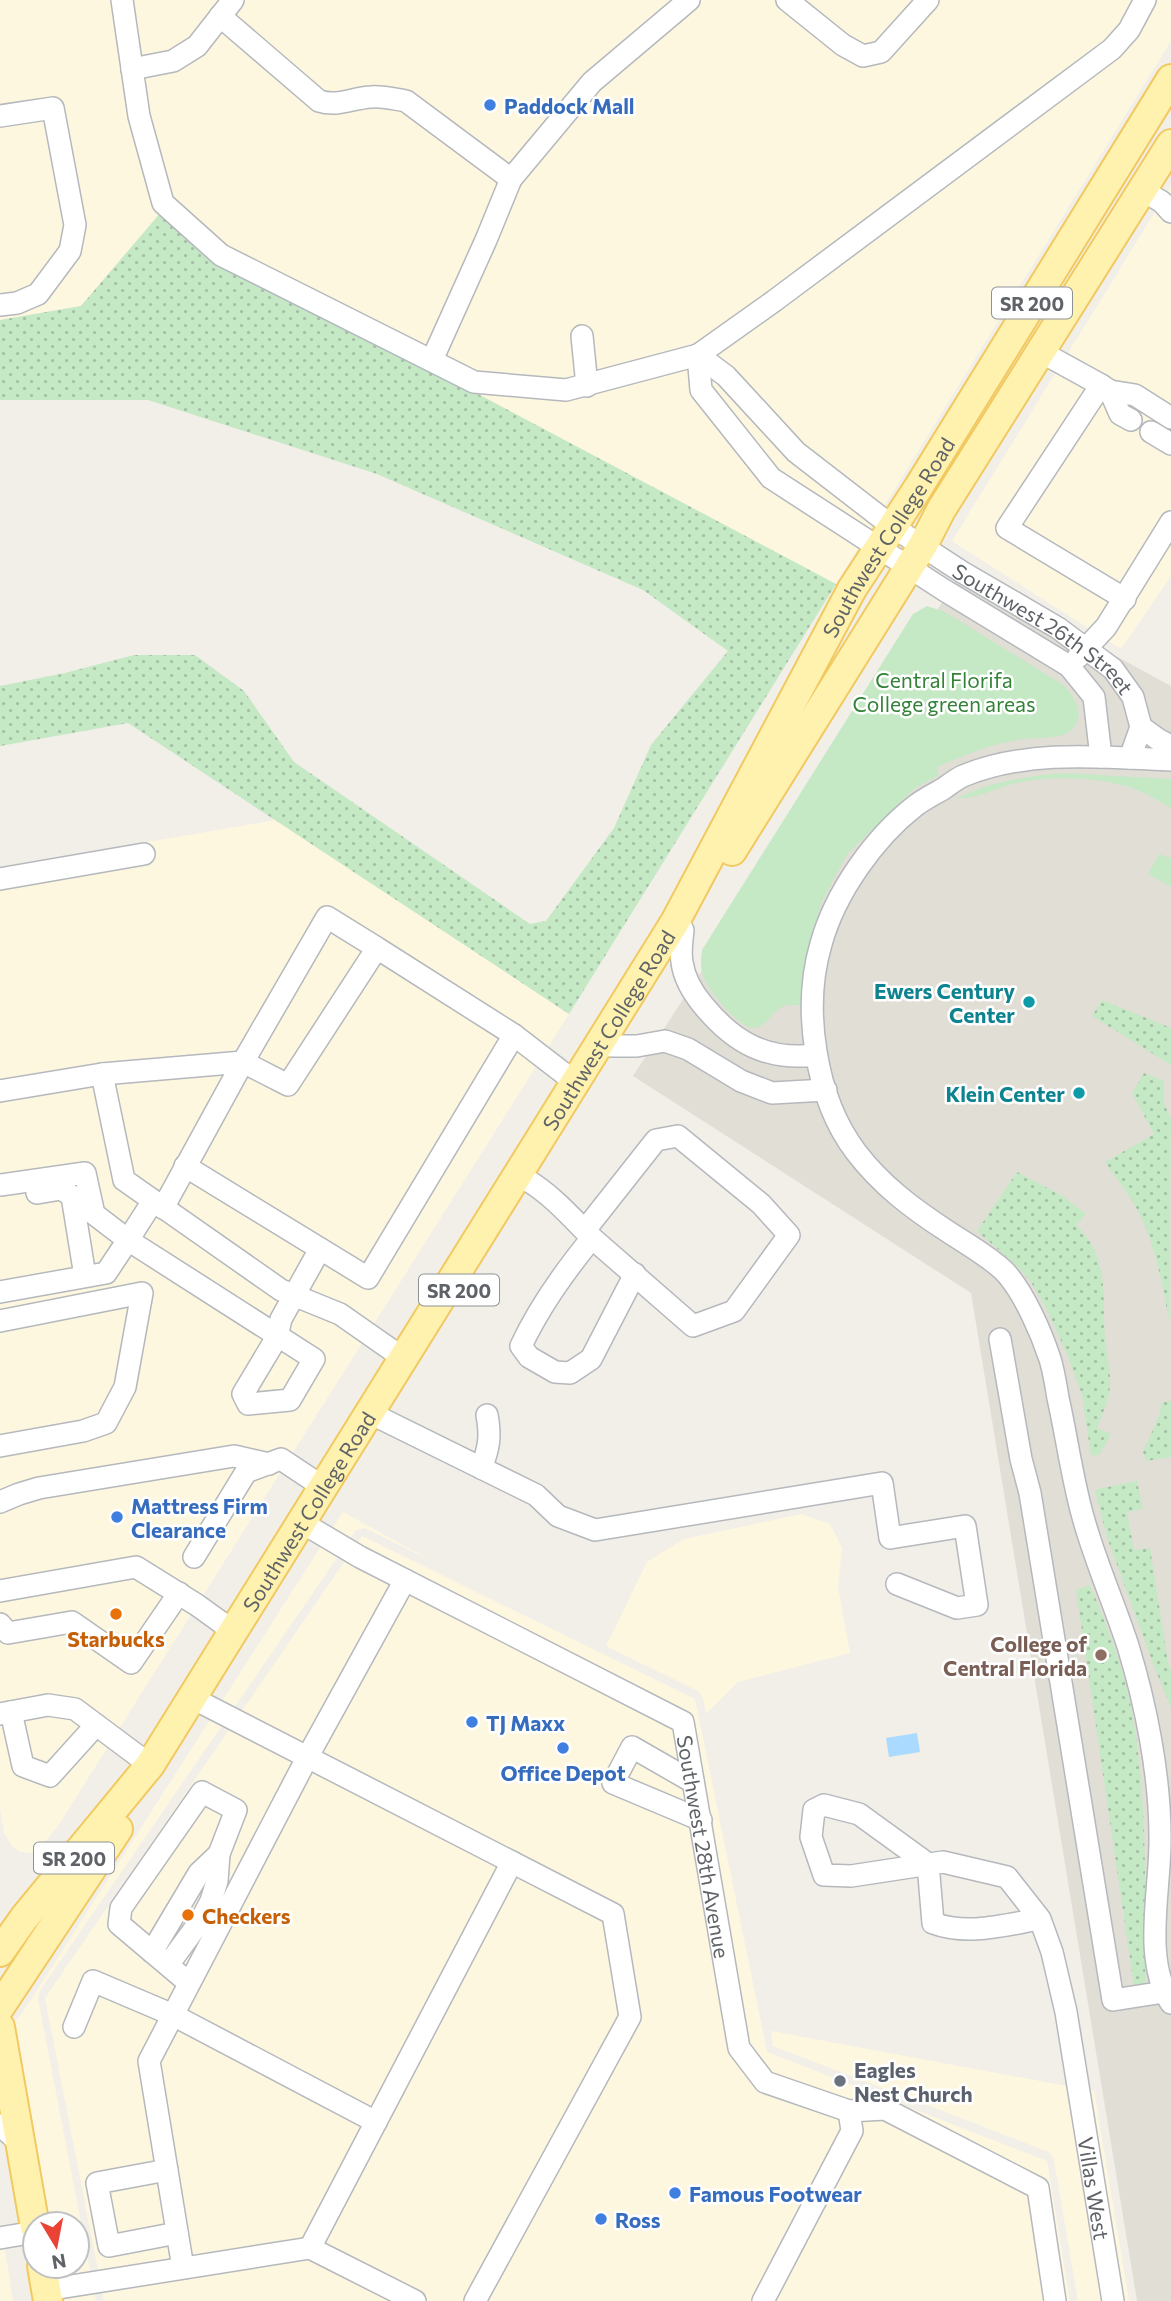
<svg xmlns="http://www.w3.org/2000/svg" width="1171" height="2301" font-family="Commissioner,sans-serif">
<defs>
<pattern id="grass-dots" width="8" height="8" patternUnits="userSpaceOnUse" patternTransform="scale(1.75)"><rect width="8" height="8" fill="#c5e8c5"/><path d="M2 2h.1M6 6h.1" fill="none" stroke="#a3c0a4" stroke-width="1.8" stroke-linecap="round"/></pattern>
</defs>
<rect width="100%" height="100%" fill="#f1efe8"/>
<path fill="#fef7e0" d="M0,0H1171V41L836,584L242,269L162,211L81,306L0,320Z
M1171,186V576L1121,649L952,541Z
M276,820L569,1014L58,1826L40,1848L31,1853L20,1852L12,1846L4,1833L0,1808V867Z
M343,1512L432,1561L365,1528L356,1530L39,1992L38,1999L96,2301H57L51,2266H77V2224H44L10,2028L25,2009Z
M802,1514L830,1524L842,1548L838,1587L850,1653L738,1682L706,1714L703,1698L698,1691L606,1646L647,1562L684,1539Z
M362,1536L695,1699L767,2052L1047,2161L1070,2301H104L45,1998Z
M771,2031L1094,2091L1129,2301H1078L1054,2160L1049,2152L773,2046Z
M0,2221L3,2237L13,2301H0Z"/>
<path fill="#e1ded6" d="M962,572L1171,686V2301H1137L971,1293L633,1076Z"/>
<path fill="url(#grass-dots)" d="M162,211L242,269L836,584L569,1014L128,723L0,746V686L65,673L134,655H195L244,691L294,762L530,924L546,921L614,828L651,745L728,651L643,590L377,474L148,400H0V320L81,306Z
M1102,1000L1171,1028V1065L1092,1016Z
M1144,1073L1164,1081V1103L1171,1119L1169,1321C1162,1283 1156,1246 1138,1211C1129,1194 1116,1178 1105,1162L1154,1134L1132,1093Z
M1017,1172L1061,1195L1086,1214L1076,1225C1110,1258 1102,1294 1105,1337C1106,1353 1111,1370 1110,1386C1109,1400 1102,1415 1097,1428L1111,1434L1100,1454L1091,1456L1082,1395L1067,1354L1047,1310L1031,1282L1017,1266L977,1231Z
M1171,1401V1457L1146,1461L1143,1452L1159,1416L1162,1402Z
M1137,1481L1143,1509L1127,1512L1134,1550L1150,1548L1168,1663L1171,1670V1707L1155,1669L1108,1540L1095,1492L1098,1489Z
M1090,1585C1108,1628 1125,1671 1133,1717C1148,1806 1145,1895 1145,1985L1134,1986L1076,1590Z"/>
<path fill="#c5e8c5" d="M927,606L945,612L1065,686C1075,699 1086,714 1072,729C1062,740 1039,737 1025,739C995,742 965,755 937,767L939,775L915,788L847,854L821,903L801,981V1005C797,1005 788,1004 784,1006C773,1010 766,1028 753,1028C739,1028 709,991 704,978C700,969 701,960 702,950L913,614Z
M1062,773L1171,779V808C1159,801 1146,793 1132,788C1096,776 1046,775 1009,785C990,790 977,800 957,798C990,782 1026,776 1062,773Z
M1159,854L1171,858V887L1148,874Z"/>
<path fill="#aadaff" d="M917,1733L920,1752L889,1757L886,1738Z"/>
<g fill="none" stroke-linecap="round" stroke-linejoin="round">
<g stroke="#b5b8bc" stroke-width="24">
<g id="minor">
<path d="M122,0L139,116L163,203L221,255L474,382L566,390L698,355L774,301L1112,49L1129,30L1145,0"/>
<path d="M787,0L843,45L863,56L881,52L928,0"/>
<path d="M220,16L319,101C338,107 352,98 371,97C383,96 394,99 406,101L511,179"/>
<path d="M132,69L173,61L197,46L233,0"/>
<path d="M0,116L53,108L75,225L70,251L38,294L17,303L0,305"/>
<path d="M1142,190L1162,202L1171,212"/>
<path d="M582,336L587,386"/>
<path d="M1041,352L1101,385L1007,528L1125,599"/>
<path id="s1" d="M698,355L726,376L796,452L893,527L962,572L1058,628L1113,669L1133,697L1141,727L1130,758"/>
<path d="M698,355L701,390L771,478L944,590L1069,666L1094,697L1101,757"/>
<path d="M432,360L486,240L511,179L592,82L689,0"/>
<path d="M1101,385L1110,391L1135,395L1171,418"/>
<path d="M1110,391L1120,414L1131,420"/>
<path d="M1151,432L1171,444"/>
<path d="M1078,657L1106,627L1171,522"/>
<path d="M1141,727L1159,740L1171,746"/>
<path d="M1171,760C1103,757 1028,749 963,776C956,779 949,785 943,789C934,794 924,799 915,806C874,838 835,893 821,944C802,1008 815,1098 856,1152C881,1185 913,1209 947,1231C965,1243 992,1258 1006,1273C1025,1295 1041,1332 1050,1359C1054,1372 1056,1386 1058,1398C1067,1438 1072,1478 1083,1517C1095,1561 1114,1603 1128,1646C1146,1705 1160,1775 1160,1837C1161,1888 1142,1959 1171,2003"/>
<path d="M0,879L144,854"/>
<path d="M683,930C682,940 680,952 682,962C684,978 693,993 703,1005C734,1043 767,1061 816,1055"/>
<path d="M377,948L327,917L243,1062L288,1085L377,948L514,1035L575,1082"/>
<path d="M611,1046H637L665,1041L688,1049L741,1081L772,1093L826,1090"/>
<path d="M102,1074L124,1180L281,1290L340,1314L403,1358"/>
<path d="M0,1091L102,1074L243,1062"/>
<path d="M185,1166L368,1278L514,1035"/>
<path d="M527,1180C552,1195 571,1217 592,1238L693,1326L734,1311L789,1235L761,1204L678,1136L656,1140L585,1230"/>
<path d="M0,1185L85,1173L94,1214L128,1240L106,1273L0,1292"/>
<path d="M37,1193L61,1189L72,1196L85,1276"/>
<path d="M153,1201L128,1240L314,1359L290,1400L248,1404L243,1394L277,1337L281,1319L320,1249"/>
<path d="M163,1208L243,1062"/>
<path d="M592,1238C565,1271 539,1307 521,1346L529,1357L555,1372L570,1373L591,1359L635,1274"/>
<path d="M0,1321L142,1293L125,1387L106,1423L83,1431L0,1446"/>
<path d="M1000,1339L1021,1459L1030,1493L1113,2000L1164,1992"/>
<path d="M380,1418L536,1495L558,1516L595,1530L882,1483L890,1538L965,1526L977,1605L957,1608L897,1584"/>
<path d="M481,1468C489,1449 491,1436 487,1415"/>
<path d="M0,1502L19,1494L39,1488L234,1456L269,1464"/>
<path id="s2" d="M311,1528L360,1557L683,1722L739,2048L765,2082L849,2111L852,2131L763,2301"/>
<path d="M194,1557L246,1472L281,1459L323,1487"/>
<path d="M0,1591L136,1567L197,1605L233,1631"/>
<path d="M0,1624L8,1633L72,1622L131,1663L179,1593"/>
<path d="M202,1703L613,1914L630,2017L475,2301"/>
<path d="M11,1712L23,1766L50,1776L96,1725"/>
<path d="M0,1714L48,1705L75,1709L150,1765"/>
<path d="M693,1782L632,1747L613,1783L701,1820"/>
<path id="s3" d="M1040,1919C1004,1925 968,1936 933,1923L928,1864L859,1814L824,1805L814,1810L811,1837L824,1875L851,1876L943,1862L1007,1877L1040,1919L1052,1952L1066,2012L1113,2301"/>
<path d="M152,1952L199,1873L219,1854"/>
<path d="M168,1965L201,1920L211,1901L217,1881L219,1854L236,1810L202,1792L121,1908L119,1924L189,1983"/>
<path d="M74,2027L93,1981L173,2015L376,2122"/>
<path d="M849,2111L885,2109L1038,2188L1055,2301"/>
<path d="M0,2125L21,2144"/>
<path d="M167,2170L97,2183L109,2246L177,2233"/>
<path d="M0,2238L35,2232"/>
<path d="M310,2248L512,1862"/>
<path d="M183,2268L149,2061L308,1756L405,1580"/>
<path d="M46,2290L310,2248L415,2301"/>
</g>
</g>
<g stroke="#f2c960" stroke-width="32">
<g id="major">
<path d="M732,851L923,545L941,510L1171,144"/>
<path id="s4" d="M0,1952L24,1918L150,1765L675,922L852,589L918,488L1171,79"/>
<path d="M0,2007L118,1829"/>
<path d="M0,2027L35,2227"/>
<path d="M42,2266L48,2301"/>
</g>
</g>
<use href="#minor" stroke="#fff" stroke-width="21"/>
<use href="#major" stroke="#fff2af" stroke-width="28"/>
</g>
<g fill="#3f7fe0" stroke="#fff" stroke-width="2.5">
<circle cx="490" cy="105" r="7"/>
<circle cx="117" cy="1517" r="7"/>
<circle cx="472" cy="1722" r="7"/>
<circle cx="563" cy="1748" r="7"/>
<circle cx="675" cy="2193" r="7"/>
<circle cx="601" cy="2219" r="7"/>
</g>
<g fill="#0f9aa8" stroke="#fff" stroke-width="2.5">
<circle cx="1029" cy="1002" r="7"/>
<circle cx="1079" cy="1093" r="7"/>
</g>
<g fill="#e8710a" stroke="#fff" stroke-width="2.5">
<circle cx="116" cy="1614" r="7"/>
<circle cx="188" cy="1915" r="7"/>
</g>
<circle fill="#8d6e63" stroke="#fff" stroke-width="2.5" cx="1101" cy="1655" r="7"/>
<circle fill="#6b7280" stroke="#fff" stroke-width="2.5" cx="840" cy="2081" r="7"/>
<g text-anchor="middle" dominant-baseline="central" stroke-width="5" stroke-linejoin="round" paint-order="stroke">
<g fill="#fff" stroke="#8f9295" stroke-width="2">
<rect x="992" y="287.5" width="80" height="31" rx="5"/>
<rect x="419" y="1274.5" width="80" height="31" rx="5"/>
<rect x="34" y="1842.5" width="80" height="31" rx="5"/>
</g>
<g font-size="19" font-weight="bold" fill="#5f6368">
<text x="1032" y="303">SR 200</text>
<text x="459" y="1290">SR 200</text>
<text x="74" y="1858">SR 200</text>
</g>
<g font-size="21" font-weight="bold" fill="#366cbe" stroke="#fff" text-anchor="start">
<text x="504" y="105">Paddock Mall</text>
<text x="131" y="1505">Mattress Firm<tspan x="131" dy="24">Clearance</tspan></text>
<text x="486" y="1722">TJ Maxx</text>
<text x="563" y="1772" text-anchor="middle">Office Depot</text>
<text x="689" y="2193">Famous Footwear</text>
<text x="615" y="2219">Ross</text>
</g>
<g font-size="21" fill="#5f6368" stroke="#fff">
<text stroke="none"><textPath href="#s4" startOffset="1673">Southwest College Road</textPath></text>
<text stroke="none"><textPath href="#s1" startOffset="443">Southwest 26th Street</textPath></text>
<text stroke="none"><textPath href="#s4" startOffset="1106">Southwest College Road</textPath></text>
<text stroke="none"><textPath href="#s4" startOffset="539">Southwest College Road</textPath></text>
<text stroke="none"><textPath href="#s2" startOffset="546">Southwest 28th Avenue</textPath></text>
<text stroke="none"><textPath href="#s3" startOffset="882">Villas West</textPath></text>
</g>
<g font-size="21" fill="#348238" stroke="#fff">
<text x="944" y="679">Central Florifa<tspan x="944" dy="24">College green areas</tspan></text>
</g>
<g font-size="21" font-weight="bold" fill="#0d838f" stroke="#fff" text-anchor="end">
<text x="1015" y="990">Ewers Century<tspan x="1015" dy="24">Center</tspan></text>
<text x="1065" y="1093">Klein Center</text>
</g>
<g font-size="21" font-weight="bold" fill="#c56008" stroke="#fff">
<text x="116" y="1638">Starbucks</text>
<text x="202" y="1915" text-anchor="start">Checkers</text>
</g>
<g font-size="21" font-weight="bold" fill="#785e54" stroke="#fff" text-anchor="end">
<text x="1087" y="1643">College of<tspan x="1087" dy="24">Central Florida</tspan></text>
</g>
<g font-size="21" font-weight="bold" fill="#5b616d" stroke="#fff" text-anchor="start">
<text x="854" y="2069">Eagles<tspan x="854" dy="24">Nest Church</tspan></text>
</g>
</g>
<g transform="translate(56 2245) rotate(170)"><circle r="33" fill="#ffffff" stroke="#bfc1c3" stroke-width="2"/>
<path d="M0-5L12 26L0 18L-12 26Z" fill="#ea4335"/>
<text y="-10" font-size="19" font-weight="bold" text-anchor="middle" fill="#5f6368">N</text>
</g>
</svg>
